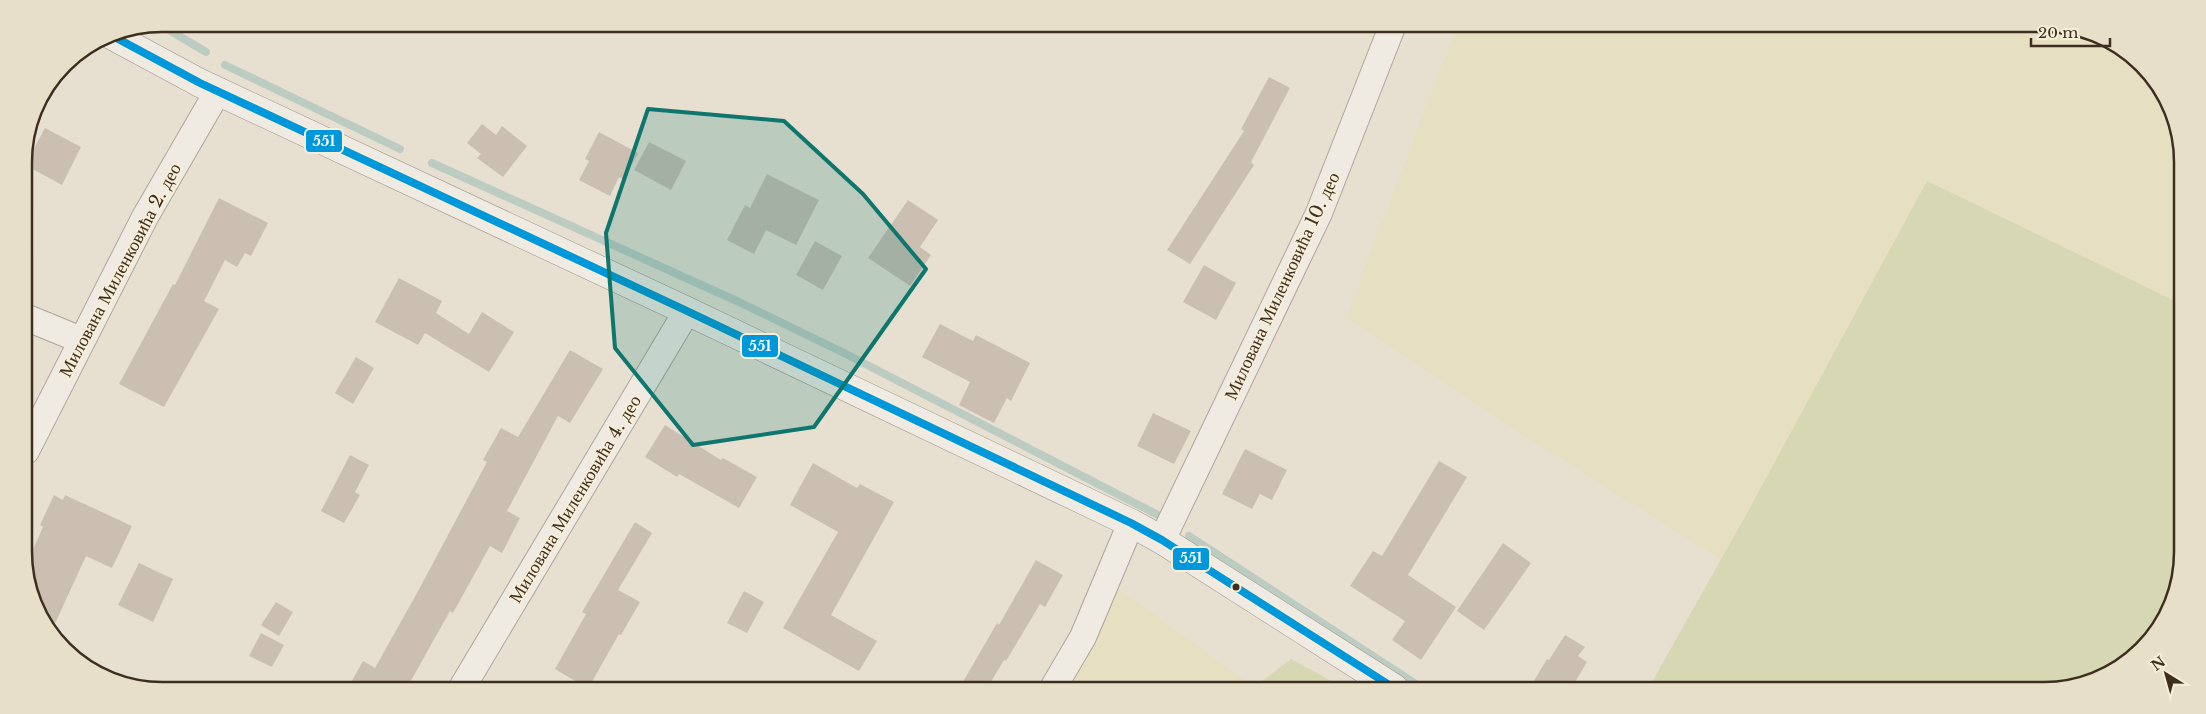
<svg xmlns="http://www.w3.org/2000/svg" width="2206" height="714" font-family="'Libre Baskerville',serif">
<rect width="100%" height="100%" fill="#e7e0d1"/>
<path fill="#e6dfc2" d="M1456,27L2080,29L2148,71L2180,136L2179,303L1927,182L1721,560L1510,427L1346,317Z
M1118,588L1254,687L1253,688H1062Z"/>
<path fill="#d6d7b3" d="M1927,181L2179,303L2177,588L2159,628L2128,661L2052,690L1648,689L1746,515Z
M1291,659L1344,688H1253Z"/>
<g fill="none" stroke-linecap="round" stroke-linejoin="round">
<path stroke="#bcccc2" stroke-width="8" d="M159,24L206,52
M225,65L400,149
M432,163L739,302L842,352L1158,515
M1189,536L1422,688"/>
</g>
<path fill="#cbbfb2" d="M1269,77L1290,88L1251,162L1254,165L1190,264L1167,250L1244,131L1241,129Z
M482,124L496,135L502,126L527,146L503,177L477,158L481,154L467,143Z
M45,128L81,147L62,185L25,165Z
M599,132L638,153L624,180L619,177L610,196L579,180L589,161L585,159Z
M649,142L686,161L671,190L634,170Z
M767,174L819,200L796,245L766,230L754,254L727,240L745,205L750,208Z
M219,198L268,223L251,256L245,253L237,267L225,260L204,301L219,309L164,407L119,384L173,284L175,285Z
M908,200L938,220L920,247L931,255L910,286L868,258Z
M815,241L842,256L823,290L796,275Z
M1204,265L1236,283L1216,320L1183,302Z
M399,278L442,301L436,313L469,334L482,312L514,332L489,372L425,333L418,345L375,322Z
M940,324L973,341L976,335L1030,363L1011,401L1007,398L994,423L959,405L970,382L922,357Z
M570,350L603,369L570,423L558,416L507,511L520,518L502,553L490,546L453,613L450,611L408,686H349L363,661L375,668L417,593L487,462L483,460L501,428L518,437Z
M356,357L374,368L353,404L335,393Z
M1153,413L1191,431L1174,464L1137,446Z
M665,425L721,460L723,458L757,477L739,508L679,474L677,477L645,457Z
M1245,449L1287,470L1272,500L1260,494L1252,509L1222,494Z
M350,455L369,465L355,492L360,495L344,523L321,511Z
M1439,461L1467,477L1408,575L1456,607L1421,660L1392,640L1405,621L1350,586L1373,551L1382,556Z
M813,463L857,488L860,484L894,502L831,615L877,641L859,671L783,628L838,532L790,505Z
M54,495L63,500L65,495L132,526L112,568L86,556L52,630L26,578V565L43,527L40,525Z
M635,522L652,533L618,590L640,602L621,635L619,634L589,687H585L555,669L586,614L582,612Z
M1503,543L1531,563L1484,630L1457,611Z
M1036,560L1063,575L1045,607L1040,604L1006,661L1004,660L988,687H960L997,623L999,625Z
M139,563L173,579L153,622L118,605Z
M744,591L764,602L747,633L727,623Z
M276,602L293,612L279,636L261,625Z
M261,633L284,645L272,667L249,656Z
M1565,635L1585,647L1578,656L1587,662L1571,689H1529L1547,659L1549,660Z"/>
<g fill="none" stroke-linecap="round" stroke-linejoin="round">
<g stroke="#ada599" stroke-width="28">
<path id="street" d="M25,317L81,340
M26,451L145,217L218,91
M1162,540L1319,213L1392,27
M463,686L687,311
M1053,688L1083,637L1131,523"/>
</g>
<g stroke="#9c958a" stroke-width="29">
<path id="secondary" d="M109,34L200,83L687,311L1131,523L1162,540L1394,688"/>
</g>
<use href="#street" stroke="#efebe3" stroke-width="26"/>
<use href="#secondary" stroke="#efebe3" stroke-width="28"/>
<g stroke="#f7eed8" stroke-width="11">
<path id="bus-1" d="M109,34L200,83L687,311L1131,523L1162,540L1394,688"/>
</g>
<use href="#bus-1" stroke="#0098da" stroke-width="8"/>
</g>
<path fill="#0f766e" fill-opacity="0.2" stroke="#0f766e" stroke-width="4" stroke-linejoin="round" d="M648,109L784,121L863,194L926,269L814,427L693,445L615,348L606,233Z"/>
<circle fill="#3d2e20" stroke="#f7eed8" stroke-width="2" cx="1236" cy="587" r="4.5"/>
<g text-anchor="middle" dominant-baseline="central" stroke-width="4" stroke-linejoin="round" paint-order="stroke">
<g font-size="18" fill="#3d2e20" stroke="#f7eed8">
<text transform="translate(120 270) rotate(-62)">Милована Миленковића 2. део</text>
<text transform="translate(1282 286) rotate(-65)">Милована Миленковића 10. део</text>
<text transform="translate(575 499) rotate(-59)">Милована Миленковића 4. део</text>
</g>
</g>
<path d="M0 0H2206V714H0ZM162 32H2044A130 130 0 0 1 2174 162V552A130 130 0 0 1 2044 682H162A130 130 0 0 1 32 552V162A130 130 0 0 1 162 32Z" fill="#e8dfc9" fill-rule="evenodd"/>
<path fill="none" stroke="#3d2e20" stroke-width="2.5" d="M162 32H2044A130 130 0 0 1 2174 162V552A130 130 0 0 1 2044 682H162A130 130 0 0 1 32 552V162A130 130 0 0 1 162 32Z"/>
<g stroke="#f7eed8" stroke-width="2">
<rect x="305" y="129" width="38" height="24" rx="5" fill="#0098da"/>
<rect x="741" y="334" width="38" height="24" rx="5" fill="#0098da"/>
<rect x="1172" y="547" width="38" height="24" rx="5" fill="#0098da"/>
</g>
<g font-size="14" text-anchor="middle" font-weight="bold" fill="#fff">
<text x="324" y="146">551</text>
<text x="760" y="351">551</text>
<text x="1191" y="563">551</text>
</g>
<g transform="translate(2166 674) rotate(323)" stroke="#f7eed8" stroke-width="4" paint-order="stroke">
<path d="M0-4L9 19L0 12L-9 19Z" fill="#3d2e20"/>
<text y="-8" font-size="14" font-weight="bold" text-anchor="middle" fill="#3d2e20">N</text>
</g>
<path d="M2031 38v8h79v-8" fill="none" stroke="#3d2e20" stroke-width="2.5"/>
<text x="2038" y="38" font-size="15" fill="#3d2e20" stroke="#f7eed8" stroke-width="4" paint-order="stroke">20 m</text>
</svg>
